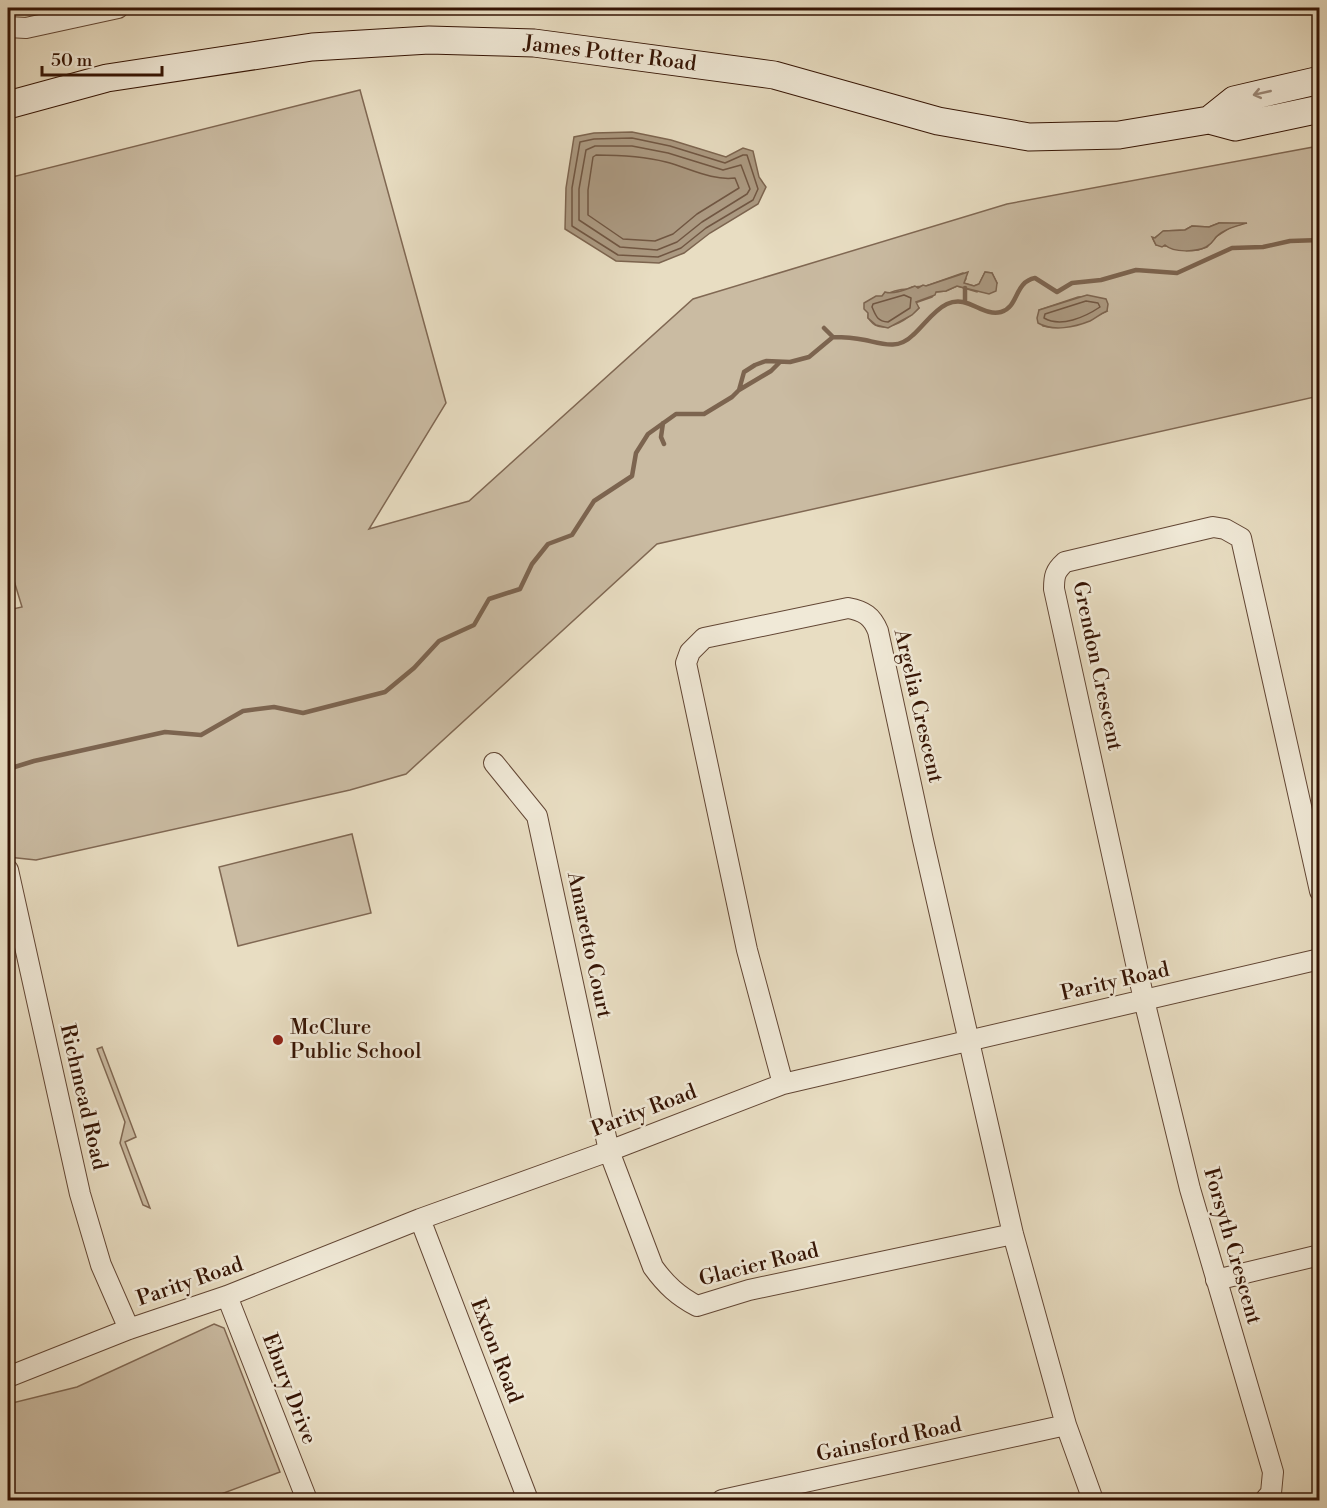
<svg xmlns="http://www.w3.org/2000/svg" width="1327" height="1508" font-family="'Libre Bodoni',serif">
<rect width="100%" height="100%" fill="#e8ddc2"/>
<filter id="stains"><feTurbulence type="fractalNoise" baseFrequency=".00333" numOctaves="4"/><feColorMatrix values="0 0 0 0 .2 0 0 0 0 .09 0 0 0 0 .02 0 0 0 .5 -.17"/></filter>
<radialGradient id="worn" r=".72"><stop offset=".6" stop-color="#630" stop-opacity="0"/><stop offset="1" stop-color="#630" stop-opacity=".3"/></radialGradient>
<path fill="#cabba2" stroke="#806853" stroke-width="1.5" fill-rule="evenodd" d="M360,90L446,403L369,529L469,501L693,299L1007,204L1319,146V396L657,544L406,774L350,790L36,860L8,857V610L22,607L8,561V178ZM1219,223L1242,224L1231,227L1217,236L1207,247L1198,250L1156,245L1153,239L1164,231L1185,230L1192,226L1209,227ZM985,272L992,273L997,283L988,292L980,290L977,292L957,286L946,291L936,292L932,297L915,303L919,308C909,318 890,332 875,325C872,323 870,320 868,318C868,300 892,289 908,289L912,287L926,286L963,273L966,279L963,283L974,286L979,284ZM1090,296L1107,311C1086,321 1067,331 1043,326L1039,310L1078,297Z
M352,834L371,913L238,946L219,867Z
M102,1047L136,1137L125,1142L150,1208L143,1205L120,1143L125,1122L97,1049Z
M214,1324L224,1328L280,1472L205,1500H8V1404L77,1387Z"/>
<path fill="#ab9981" stroke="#7c644f" stroke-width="1.5" d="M632,132L671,140L726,157L743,148L753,151L759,177L766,187L758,204L710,233L684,253L659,263L616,261L565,229L566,188L574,137L594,133Z
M1219,223H1247C1236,226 1224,229 1216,237C1213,241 1212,244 1206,247C1196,252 1174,253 1165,245L1162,247L1156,245L1152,237L1155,238L1163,231L1185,230L1192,226L1209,227Z
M968,272L964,283L974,286L979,284L985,272L992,273L997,283L996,291L989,294L957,286L946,291L936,292L935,295L916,302L919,308L912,315L888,328L876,325L868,318V313L864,309V303L876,296H882L885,292C894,295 907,289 915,286L918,288L923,285L926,286Z
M1087,295L1106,299L1108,304L1107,311C1100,314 1096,318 1090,321C1075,327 1053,332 1038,323L1037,318L1039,310Z"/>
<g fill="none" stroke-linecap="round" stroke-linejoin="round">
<path stroke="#705642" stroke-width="1.5" d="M632,138L670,146L725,163L743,155H747L758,189L753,200L706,228L681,248L658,257L618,255L572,226V188L580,142L594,139Z
M595,146H632L668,153L723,170L741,165L750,189L747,194L702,222L677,242L657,250L620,247L579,220V189L586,150Z
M596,155C620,155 643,156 666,162C689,168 712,181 735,178L739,188L697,214L673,234L655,241L623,239L588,215V190L593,157Z
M904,295L911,298L910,308L888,322C877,321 876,316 872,307L873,304Z
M1086,301L1098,303L1100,307C1085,317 1061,328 1044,318L1045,314Z"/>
<path stroke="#7c644f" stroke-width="4.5" d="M965,288V301
M824,328L833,337
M739,390L771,371L780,362
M663,423L661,437L664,444
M8,769L34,761L165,732L201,735L243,711L274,707L303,713L385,692L414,668L439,641L474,625L489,599L520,589L532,564L548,544L572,535L594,501L632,476L636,453L648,434L676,414H704L732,397L739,390L744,372L755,365L766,361L790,362L809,357L833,337C844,337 855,338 865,340C883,344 898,350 913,335C924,325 934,310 947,304C968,294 982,317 1001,312C1019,307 1014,282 1035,278L1057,292L1072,283L1101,280L1136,270L1177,273L1232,248L1263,247L1290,241L1320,240"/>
<g stroke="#624634" stroke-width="22">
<path id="street" d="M8,27L26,28L118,8
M494,763L537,816L609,1151L653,1267C666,1285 678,1296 697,1306L749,1290L1013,1234
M8,870L80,1194L101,1265L129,1329
M783,1084L747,950L686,663L690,652L704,638L848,608C864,611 872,616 878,631L923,840L1013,1234L1066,1425L1093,1500
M420,1219L528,1500
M1216,1280L1320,1255
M227,1296L307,1500
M8,1377L129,1329L227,1296L420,1219L609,1151L783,1084L1320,959
M722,1500L1066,1425
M1265,1500L1271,1493L1273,1472L1190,1189L1144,1000L1054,589C1054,576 1055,571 1065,562L1213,527L1225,529L1241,538L1320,891"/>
</g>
<g stroke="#351404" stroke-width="29">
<path id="secondary" d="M8,105L107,78L312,47L429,40L534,43L774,75L938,121L1029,137L1119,135L1209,120L1235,127L1320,109
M1209,120L1234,100L1320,80"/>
</g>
<use href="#street" stroke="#f0e9d7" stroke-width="20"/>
<use href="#secondary" stroke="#f0e9d7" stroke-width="27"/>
</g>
<defs><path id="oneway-shaft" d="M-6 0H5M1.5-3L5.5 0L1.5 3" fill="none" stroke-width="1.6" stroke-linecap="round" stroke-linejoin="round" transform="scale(1.5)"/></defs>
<use stroke="#9c8978" href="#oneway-shaft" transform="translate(1262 93) rotate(167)"/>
<circle fill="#8f2418" stroke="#f0e9d7" stroke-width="2" cx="278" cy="1040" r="6"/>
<g text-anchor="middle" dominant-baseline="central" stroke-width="5" stroke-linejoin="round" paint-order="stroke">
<g font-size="21" fill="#351404" stroke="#f0e9d7">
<text transform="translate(610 54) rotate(7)">James Potter Road</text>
<text transform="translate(1097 666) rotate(78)">Grendon Crescent</text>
<text transform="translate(918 706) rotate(77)">Argelia Crescent</text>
<text transform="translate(589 945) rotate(78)">Amaretto Court</text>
<text transform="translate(1115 982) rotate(-13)">Parity Road</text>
<text transform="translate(83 1097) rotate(77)">Richmead Road</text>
<text transform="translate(644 1111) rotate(-21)">Parity Road</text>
<text transform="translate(1232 1246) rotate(74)">Forsyth Crescent</text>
<text transform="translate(759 1265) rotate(-14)">Glacier Road</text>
<text transform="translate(190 1282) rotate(-19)">Parity Road</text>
<text transform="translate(496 1351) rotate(69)">Exton Road</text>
<text transform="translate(289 1389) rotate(69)">Ebury Drive</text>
<text transform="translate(889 1440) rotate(-12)">Gainsford Road</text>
</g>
<g font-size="21" fill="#351404" stroke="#f0e9d7" text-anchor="start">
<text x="290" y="1028">McClure<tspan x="290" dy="24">Public School</tspan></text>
</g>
</g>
<rect width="1327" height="1508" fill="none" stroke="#e8ddc2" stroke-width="30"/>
<rect x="9" y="9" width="1309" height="1490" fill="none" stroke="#351404" stroke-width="3"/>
<rect x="15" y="15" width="1297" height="1478" fill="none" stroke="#351404" stroke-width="1.5"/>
<path d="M42 66v9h120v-9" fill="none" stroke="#351404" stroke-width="3"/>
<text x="51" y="66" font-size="18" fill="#351404" stroke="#f0e9d7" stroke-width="4.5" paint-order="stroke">50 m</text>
<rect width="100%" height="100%" filter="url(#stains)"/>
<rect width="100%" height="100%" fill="url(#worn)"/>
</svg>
